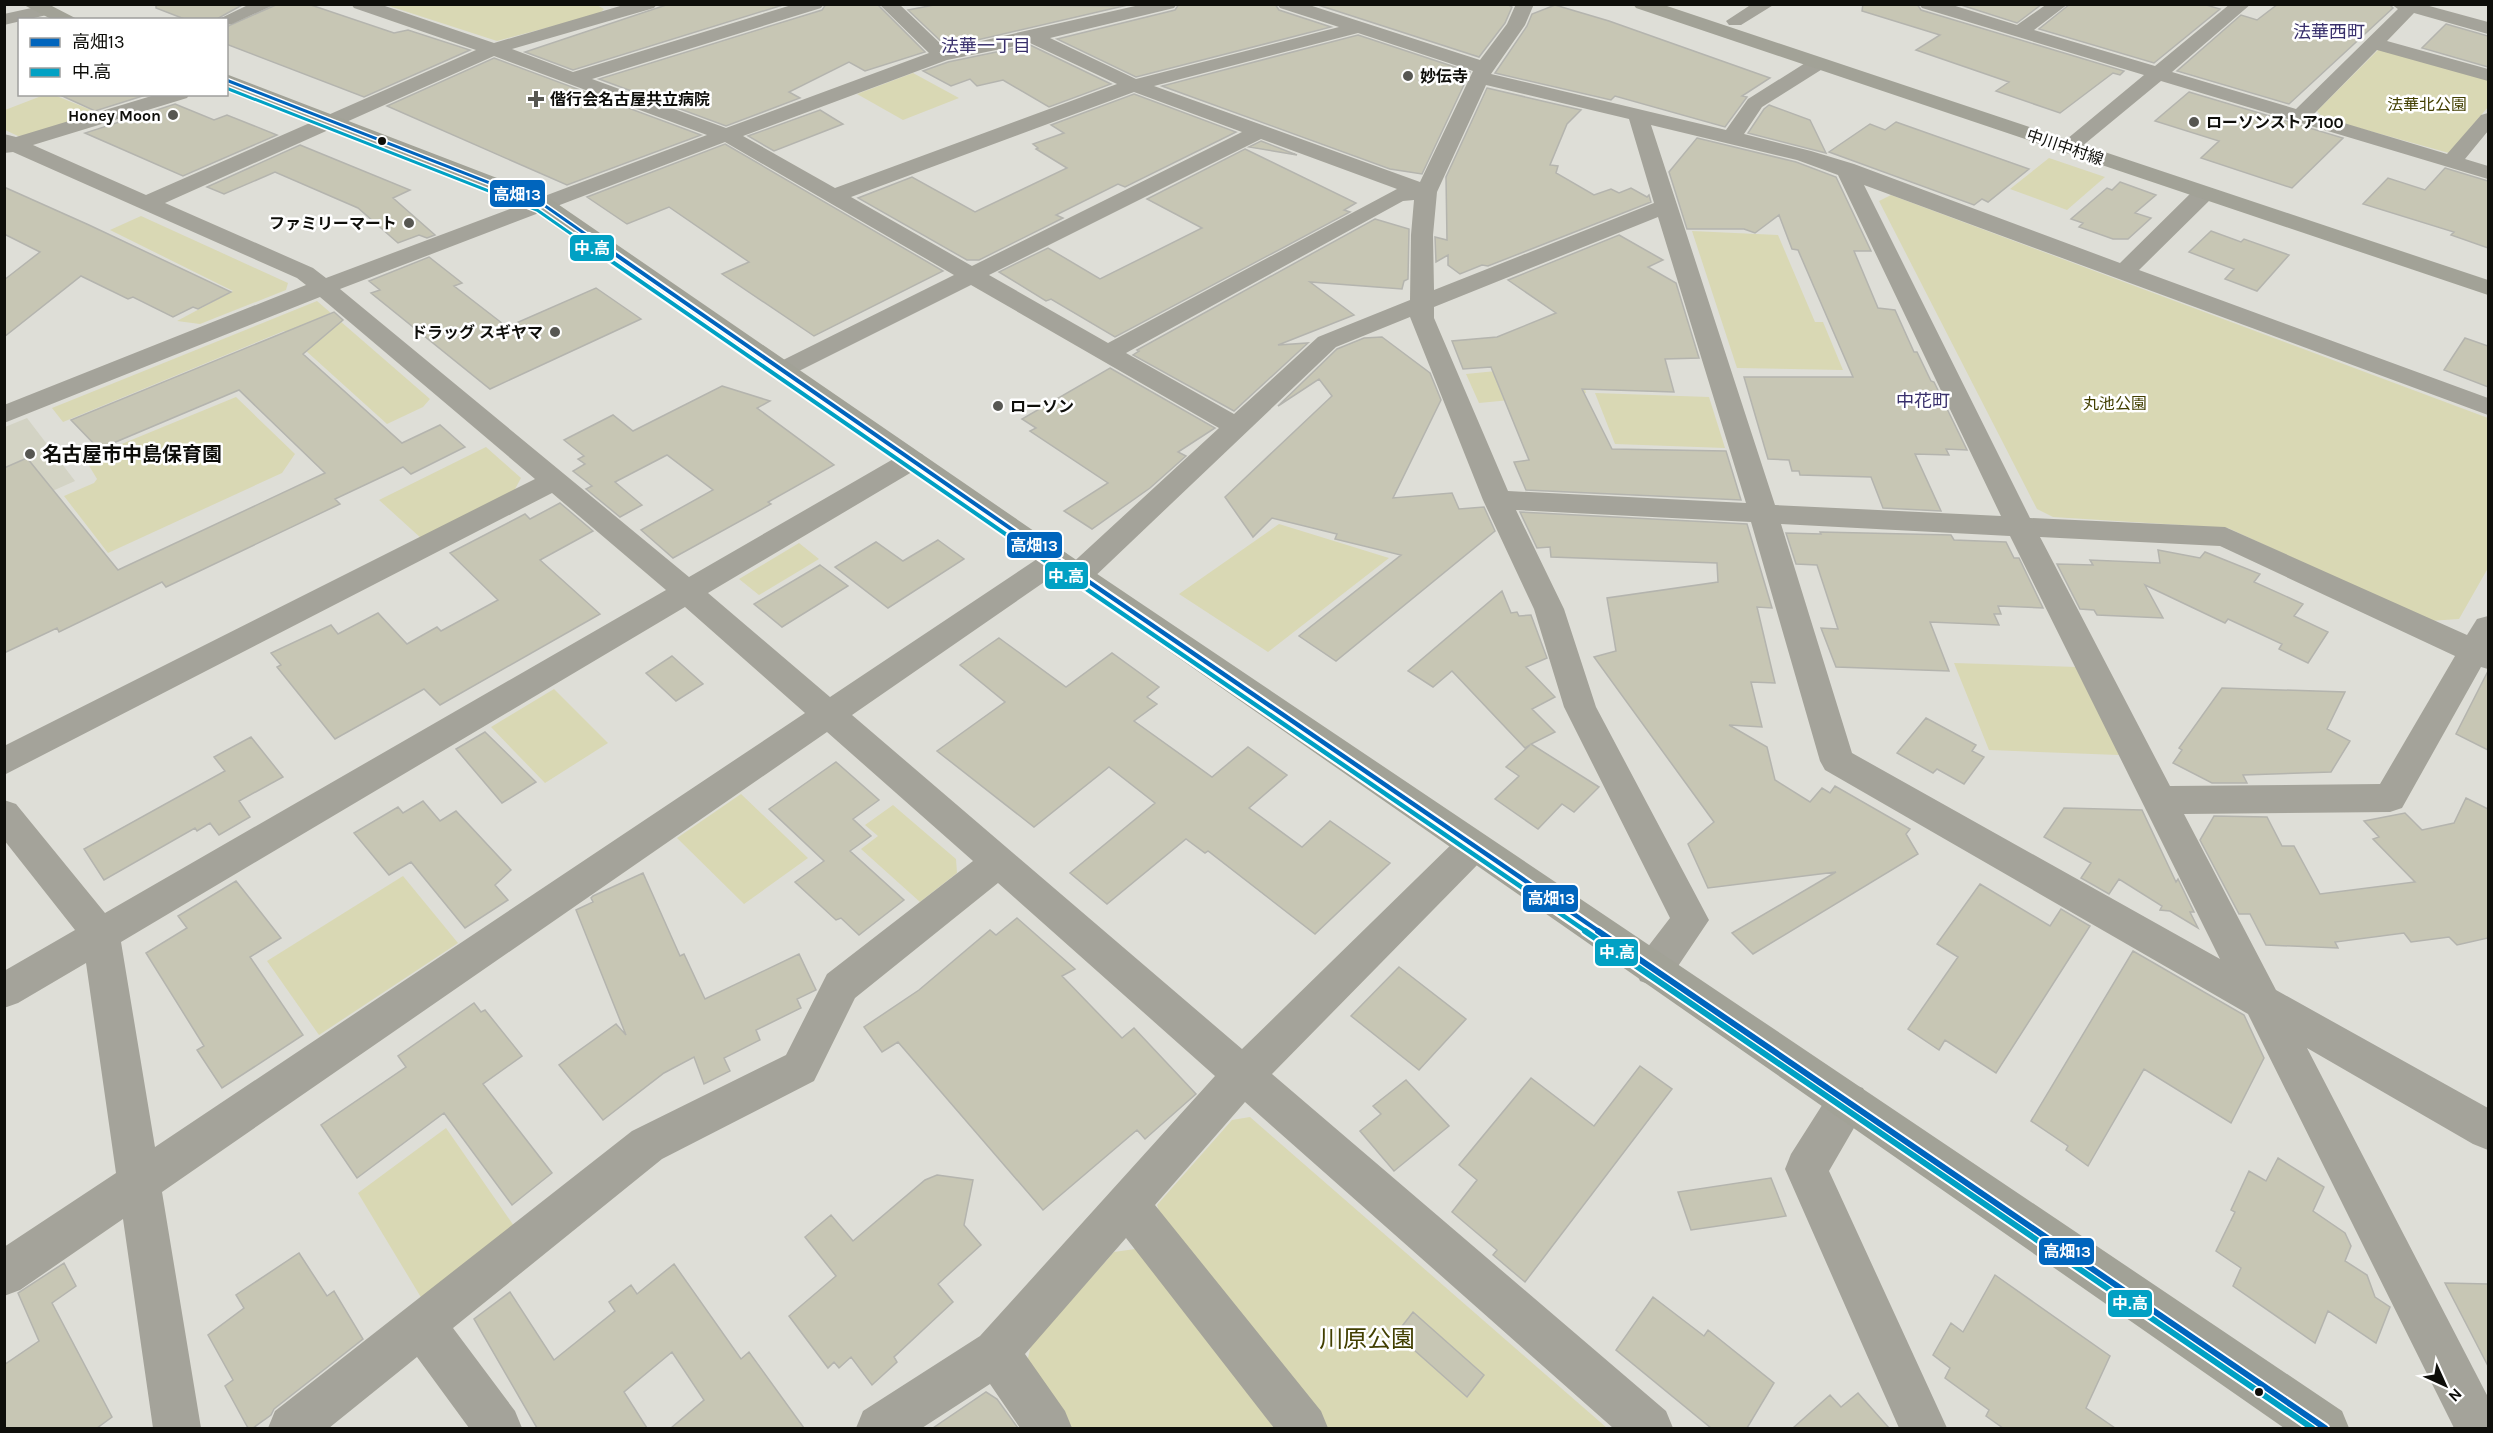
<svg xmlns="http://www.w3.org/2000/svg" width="2493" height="1433" font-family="Karla,'Noto Sans JP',sans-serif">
<rect width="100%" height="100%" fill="#deded7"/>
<path fill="#d3d3c4" d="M27,418L75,481L5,512V427Z"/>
<path fill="#d9d8b4" d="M595,4L604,9L599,14L497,41L386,5Z
M2378,50H2392L2488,77V107L2449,153L2323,118L2317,111Z
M913,73L959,98L903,120L857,94Z
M44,95H54L101,114L31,135L18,136L5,130V110Z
M2049,158L2105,177L2067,210L2010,189Z
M1891,195L2488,418V568L2459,619L2429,621L2228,528L2053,517L2037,509L1879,201Z
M141,216L288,283L286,290L200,324L177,321L233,291L110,230Z
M1692,231L1778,235L1815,322H1823L1843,370L1737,368Z
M317,301L430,399L423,407L387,424L284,331L63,422L52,408Z
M1578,363L1586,393L1479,403L1466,374Z
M1595,393L1709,397L1725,448L1615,444Z
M236,397L295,454L282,473L108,553L64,496L94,483L97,479L85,459Z
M486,447L521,478L514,491L422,539L379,500Z
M1279,524L1389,558L1268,652L1179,594Z
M799,543L819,559L759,595L739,579Z
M1954,663L2077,667L2119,755L1989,750Z
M554,689L608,743L545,783L491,727Z
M741,794L808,858L744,904L677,838Z
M893,805L956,859L957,873L920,902L861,849L878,836L865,825Z
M403,876L458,943L319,1035L267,961Z
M1250,1117L1607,1428H1325L1164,1226L1157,1205L1232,1120Z
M446,1128L514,1226L422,1299L358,1193Z
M1142,1248L1281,1428H1069L1026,1367L1031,1345L1114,1252Z"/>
<path fill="#c7c6b4" stroke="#b4b4ae" stroke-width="1.5" d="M156,4H244L215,20H187L156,8Z
M278,4H308L394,33L408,30L470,50L364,97L226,44V27Z
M669,4H786L573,70L525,52Z
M826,4H877L925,52L865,71L849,62L789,92L800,98L726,126L599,79L822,10Z
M939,4L1113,6L1132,4L947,47L908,10Z
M1179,4H1275L1279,10L1331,27L1136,77L1057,39L1175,10Z
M1315,4H1507L1512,7L1505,23L1479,57Z
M1863,4H1917L1921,10L2124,71L2120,75L2113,73L2060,113L1996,91L2009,82L1916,50L1940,35L1862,11Z
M1958,4H2042L2017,23Z
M2070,4H2203L2220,9L2154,63L2039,29Z
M2278,4H2389L2393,8L2289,104L2177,71L2241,15L2257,20Z
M1555,5L1609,21L1770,78L1742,96L1747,97L1725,127L1615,96L1611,100L1495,73L1527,26L1532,14Z
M2446,24L2488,36V67L2422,48Z
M1358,35L1470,72L1422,174L1390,169L1162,86Z
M1030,45L1111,84L1049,107L1003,80L977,86L970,79L951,86L923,71L948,62Z
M494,58L701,135L567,185L387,106Z
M1487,88L1581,110L1567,124L1550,165L1558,166L1556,173L1594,195L1611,189L1619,193L1631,188L1647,197L1649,195L1651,202L1488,266L1482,265L1460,274L1448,265V255L1436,262L1435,237L1447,240L1446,177Z
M2189,92L2343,138L2292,188L2201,158L2219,141L2155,121Z
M58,94H149L95,111Z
M1134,94L1236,132L1125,187L1118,184L1056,215L1063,218L979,260H967L858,198L912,177L975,212L1067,168L1036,149L1038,148L1033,144L1064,133L1051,125Z
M175,104L214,120L227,115L277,135L183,176L85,133Z
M1769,105L1810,120L1826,153L1748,133L1764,109Z
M820,110L843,124L774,151L748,136Z
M1896,122L2029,169L1988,202L1982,199L1974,205L1829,152L1870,124L1885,130Z
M1697,138L1796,162L1836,177L1871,251H1854L1878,308L1895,310L1914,352H1917L1931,381L1934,382L1967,450L1946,449L1949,455L1915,454L1941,511L1883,508L1871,477L1800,475L1799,471H1792L1789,460L1768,459L1744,377H1853L1798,250L1792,249L1779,215L1755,233L1744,229H1687L1669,172Z
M1261,141L1297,155L1249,147Z
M725,144L943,271L814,336L722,274L749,262L669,207L627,224L587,197Z
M300,145L410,190L393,198L435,235L427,238L419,235L398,243L358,208L275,172L224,194L207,187Z
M1245,149L1356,203L1344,210L1350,212L1115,337L1051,299L1046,301L999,272L1048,248L1100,279L1202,228L1147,199Z
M2445,168L2488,181V248L2451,235L2454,232L2363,204L2388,178L2425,190Z
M2120,182L2156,195L2135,213L2151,218L2128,239H2113L2079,227L2083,223L2071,219L2107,188L2112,190Z
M4,187L89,225L231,292L198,309L193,307L173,317L133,297L128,299L81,276L4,337V280L40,252L4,234Z
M1375,219L1409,229L1408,279L1404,281L1402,289L1310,282L1354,315L1278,345L1308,343L1234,411L1133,355L1139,351L1137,350Z
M2211,231L2241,242L2244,239L2289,255L2257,291L2225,279L2234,269L2189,252Z
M1619,235L1663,260L1648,267L1676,283L1699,358L1665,359L1674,392L1582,389L1612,449L1726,451L1741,500L1526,490L1514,462L1529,460L1491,367L1463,369L1452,341L1497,337L1556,313L1508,280Z
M429,257L462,283L454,286L507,327L596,288L641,319L490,389L371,293L380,290L369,281Z
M334,312L343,320L303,354L402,443L440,425L465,447L411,474L403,467L335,499L340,504L166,587L162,582L59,632L57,628L4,653V468L27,458L118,570L325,473L239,390L99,449L71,420Z
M1382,337L1430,373L1441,400L1393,498L1452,493L1459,509L1484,507L1495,531L1336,661L1299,636L1401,555L1335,539L1337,534L1272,518L1253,537L1225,497L1332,396L1319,379L1278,406L1337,349L1364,338Z
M2465,338L2488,346V387L2444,370Z
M1110,368L1215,428L1178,452L1186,456L1150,488L1092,529L1064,511L1108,483L1030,431L1036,428L1022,419Z
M722,386L770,401L757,408L834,465L768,502L771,504L673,558L641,530L713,490L667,455L615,482L642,505L620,517L586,489L592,486L573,471L585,464L578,459L584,456L564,440L613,415L633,431Z
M560,503L593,531L540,560L600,614L440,705L424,689L335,739L277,667L281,665L271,653L331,625L338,634L378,613L407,644L437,627L441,631L498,600L450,553L525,514L530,519Z
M1520,512L1747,524L1772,608L1757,607L1775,683L1751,682L1762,727L1729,725L1767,747L1775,780L1810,802L1822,788L1830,793L1835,786L1910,829L1906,834L1918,854L1753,954L1732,933L1836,872L1708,888L1688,844L1714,822L1594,657L1616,651L1607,598L1718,582L1717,563L1551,557L1550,547L1537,548Z
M1820,532L1951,535L1954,540L2006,542L2014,558H2019L2043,608L1998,606L2001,614H1994L1999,625L1930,622L1949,671L1836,667L1821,628L1838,629L1817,565L1796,564L1786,533L1821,534Z
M938,540L964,559L888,608L835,567L876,542L903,561Z
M2158,550L2200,558L2205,552L2260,574L2254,582L2303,604L2294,616L2328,632L2308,663L2279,649L2282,644L2228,619L2225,623L2145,585L2163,618L2097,615L2094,610L2080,609L2057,564L2093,565L2090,560L2160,563Z
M820,565L848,586L782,627L754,604Z
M1502,591L1511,613L1517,612L1519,616L1531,615L1547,658L1526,667L1555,697L1532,709L1555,732L1531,744L1599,787L1574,812L1562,804L1538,829L1495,799L1519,776L1506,767L1530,745L1525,748L1452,671L1433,687L1408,671Z
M999,638L1066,687L1112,653L1159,687L1147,697L1157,704L1134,721L1212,777L1248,747L1287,775L1249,808L1302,847L1330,821L1390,863L1315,934L1208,851L1205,853L1186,839L1107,904L1070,873L1155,803L1109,767L1034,827L937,751L1005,702L960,665Z
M672,656L703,684L676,701L646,673Z
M2488,671V750L2456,734Z
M2222,688L2345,692L2327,729L2350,741L2331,772L2243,775L2247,783H2212L2173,763L2182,750L2179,748Z
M1926,718L1976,745L1972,751L1984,757L1964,784L1937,769L1933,773L1897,753Z
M485,732L536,782L502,803L456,749Z
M251,737L283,777L239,801L250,817L219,835L210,823L197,831L195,828L104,880L84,849L225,771L214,757Z
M836,762L879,800L853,819L871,836L850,851L904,900L859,935L841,918L836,920L795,882L824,861L769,809Z
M2466,798L2488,809V938L2457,945L2449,937L2411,942L2404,933L2335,942L2338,948L2266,945L2250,914H2239L2200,840L2214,816L2267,817L2282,846H2294L2320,894L2415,882L2373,839L2379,837L2364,821L2405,813L2422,830L2454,823Z
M423,801L440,821L456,811L511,870L495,885L508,900L465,928L411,862L389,875L354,833L398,807L403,813Z
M2064,808L2142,810L2176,882L2178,879L2194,912H2190L2198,928L2170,911L2160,910L2162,906L2119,879L2109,894L2081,878L2091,863L2044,837Z
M643,873L680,956L684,954L705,999L799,954L816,990L797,999L801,1008L756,1030L760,1040L724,1058L730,1071L704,1084L694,1057L664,1073L603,1120L559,1065L616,1024L626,1035L576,910L593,902L591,898L593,896Z
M236,881L281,938L250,957L303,1035L222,1088L197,1050L204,1046L146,953L187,928L178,916Z
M1980,884L2050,926L2061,909L2090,926L1996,1073L1945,1040L1939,1050L1908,1029L1958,957L1937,944Z
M1017,918L1075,969L1062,976L1122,1038L1134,1028L1196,1094L1145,1139L1137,1130L1043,1210L898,1042L882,1052L864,1027L919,990L990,930L996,935Z
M2133,951L2244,1015L2264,1058L2231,1123L2144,1069L2088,1166L2066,1150L2068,1146L2031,1121Z
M1399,967L1466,1019L1419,1070L1351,1016Z
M474,1003L481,1012L485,1010L522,1056L483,1084L552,1173L512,1205L444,1113L357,1178L321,1125L406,1067L398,1056Z
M1640,1066L1672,1089L1525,1282L1493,1255L1497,1250L1452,1212L1477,1180L1459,1165L1531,1078L1594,1126Z
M1406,1080L1449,1126L1394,1171L1360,1131L1381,1114L1373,1106Z
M2278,1158L2324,1187L2313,1211L2345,1233L2351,1246L2345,1261L2367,1275L2375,1297L2390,1307L2376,1343L2328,1311L2315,1343L2233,1286L2241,1268L2216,1251L2235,1212L2231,1210L2249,1171L2266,1181Z
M937,1175L973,1180L964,1225L981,1245L938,1284L953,1302L894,1357L897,1362L872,1385L851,1357L839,1368L834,1362L828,1368L789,1316L836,1276L805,1237L831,1215L853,1241L925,1180Z
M1771,1178L1786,1216L1691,1230L1678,1192Z
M299,1253L327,1296L334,1291L363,1339L274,1409L271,1415L253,1428H248L225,1386L233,1380L208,1335L244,1308L236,1295Z
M64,1263L76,1286L52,1303L112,1417L97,1428H4V1365L39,1341L18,1293Z
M674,1264L741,1359L749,1352L804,1428H671L704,1400L672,1352L624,1392L647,1428H537L474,1319L510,1292L554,1360L615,1311L609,1302L631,1285L637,1294Z
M1995,1275L2110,1356L2086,1408L2115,1428H2003L1986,1416L1989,1410L1945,1378L1950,1368L1933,1355L1951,1323L1963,1332Z
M2445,1283L2488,1284V1366Z
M1653,1297L1704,1336L1708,1330L1774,1383L1747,1428H1711L1616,1350Z
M1413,1312L1484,1375L1467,1397L1396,1334Z
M986,1392L997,1399L1018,1428H933Z
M1858,1393L1889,1428H1793L1830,1395L1841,1407Z"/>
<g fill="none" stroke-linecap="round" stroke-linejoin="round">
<path fill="#a4a39a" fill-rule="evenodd" d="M250,4H276L232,24L226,25V20H217Z
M351,4H379L494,43L627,4H657L654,8L512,49L573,72L795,4H824L821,8L592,79L726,128L929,53L879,4H899L946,49L1144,4H1177L1174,8L1050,38L1136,79L1339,27L1280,8L1277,4H1306L1480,60L1507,24L1516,4H1534L1525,25L1491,74L1726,130L1748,99L1810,60H1824L1827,64L1824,68L1762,107L1744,134L1811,151L1854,164L2120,263L2196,188H2212L2215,193L2212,198L2139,270L2488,398V415L1864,185L2030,518L2225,527L2467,635L2477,619L2488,616V669L2481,667L2402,808L2390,812L2184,814L2276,990L2488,1108V1150L2473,1144L2307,1048L2488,1397V1428H2454L2248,1014L1825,770L1820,761L1751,522L1516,510L1564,609L1596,707L1709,920L1668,981L1654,986L1640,981L1635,969L1640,957L1670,918L1564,707L1534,609L1483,500L1410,317L1336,347L1089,582L1078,585L1067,582L1063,575L1067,568L1219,428L971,285L791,375L782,378L773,375L769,370L773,365L954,275L725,142L340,289L689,577L902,454L912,451L922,454L926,460L922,466L708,593L830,697L1046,553L1056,550L1066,553L1071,560L1066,567L852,715L1242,1049L1460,836L1473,831L1486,836L1491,846L1486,856L1272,1074L1666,1411L1673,1428H1613L1245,1102L1155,1205L1321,1411L1328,1428H1274L1126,1238L1025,1354L1065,1411L1072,1428H1020L990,1384L922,1428H856L863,1411L980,1336L1215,1076L998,883L855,998L814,1081L662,1159L453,1328L515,1411L522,1428H469L417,1357L329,1428H268L275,1411L632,1131L786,1055L827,974L973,861L827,732L162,1192L201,1428H153L123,1219L20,1290L4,1296V1247L116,1173L86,963L18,1003L4,1008V971L75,930L4,840V800L16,804L105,913L666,590L552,493L4,775V746L535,479L320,297L4,423V405L306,285L297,278L13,152L4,153V134L16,137L158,94H190L187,98L33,145L146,195L476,50L354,8ZM1358,33L1473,71L1420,182L1154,86ZM1030,43L1117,84L835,188L743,136L947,60ZM494,56L707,135L326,278L313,268L165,203ZM1486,85L1629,119L1654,203L1434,290L1433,235L1437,192ZM1134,92L1242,132L972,266L851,197ZM1651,125L1797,160L1838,175L2001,516L1775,505ZM1261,139L1397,189L1108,343L989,275ZM1414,200L1411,235L1410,300L1318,337L1234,414L1126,353L1403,201ZM1658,217L1746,503L1508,491L1434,318V307ZM1781,524L2010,536L2220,959L1852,753ZM2040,537L2220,546L2455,656L2380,784L2170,786ZM685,607L805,713L155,1147L121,942Z
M1752,4H1775L1741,25H1729L1726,21Z
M1919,4H1949L2017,25L2047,4H2068L2034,30L2155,66L2230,4H2251L2172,72L2296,109L2398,9L2391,4H2422L2488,22V34L2414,13L2387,41L2488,69V81L2377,50L2314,114L2447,154L2481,115L2488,113V131L2465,159L2488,166V179L2161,81L2075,152H2061L2058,148L2061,144L2144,75L1922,8Z
M45,5L54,10L51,14L4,25V14Z
M1848,1083L1863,1088L1869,1102L1829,1171L1947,1428H1899L1785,1169L1791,1154L1833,1088Z"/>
<path fill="#a2a297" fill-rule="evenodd" d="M22,4H48L79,20H53Z
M1633,4H1661L2488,280V295L1636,8Z
M226,74L549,198L1066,553L2342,1411L2349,1428H2284L533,208L226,87Z"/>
<g stroke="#fff" stroke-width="6">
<path id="bus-1-far3" d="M226,80L541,203L591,238"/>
</g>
<g stroke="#fff" stroke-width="8">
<path id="bus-1-far2" d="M589,236L1030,542"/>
</g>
<g stroke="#fff" stroke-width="9">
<path id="bus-1-far1" d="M1028,540L1600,932"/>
</g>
<g stroke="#fff" stroke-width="10">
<path id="bus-1" d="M1598,931L2325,1428"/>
</g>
<g stroke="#fff" stroke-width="6">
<path id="bus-2-far3" d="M226,88L537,210L577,238"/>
</g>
<g stroke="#fff" stroke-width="8">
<path id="bus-2-far2" d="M575,236L1017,542"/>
</g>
<g stroke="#fff" stroke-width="9">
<path id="bus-2-far1" d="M1015,540L1587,932"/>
</g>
<g stroke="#fff" stroke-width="10">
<path id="bus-2" d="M1585,931L2312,1428"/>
</g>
<use href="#bus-1-far3" stroke="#0065bd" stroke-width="3"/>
<use href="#bus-1-far2" stroke="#0065bd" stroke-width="4"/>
<use href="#bus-1-far1" stroke="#0065bd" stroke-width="4.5"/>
<use href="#bus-1" stroke="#0065bd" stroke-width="6"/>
<use href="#bus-2-far3" stroke="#01a1c4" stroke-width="3"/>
<use href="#bus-2-far2" stroke="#01a1c4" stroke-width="4"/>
<use href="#bus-2-far1" stroke="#01a1c4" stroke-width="4.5"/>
<use href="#bus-2" stroke="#01a1c4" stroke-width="6"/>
</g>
<g fill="#575752" stroke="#fff" stroke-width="2">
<circle cx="1408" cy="76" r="6"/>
<path d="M533 90h6v6h6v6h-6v6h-6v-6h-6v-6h6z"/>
<circle cx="173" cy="115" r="6"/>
<circle cx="2194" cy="122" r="6"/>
<circle cx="409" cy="223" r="6"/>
<circle cx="555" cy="332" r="6"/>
<circle cx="998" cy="406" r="6"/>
<circle cx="30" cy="454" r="6"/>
</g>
<g fill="#0e0e0a" stroke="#fff" stroke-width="2">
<circle cx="382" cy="141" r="5"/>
<circle cx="2259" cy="1392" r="5"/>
</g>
<g text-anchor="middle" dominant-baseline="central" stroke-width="5" stroke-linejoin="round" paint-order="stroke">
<g font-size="16" font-weight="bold" fill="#0e0e0a" stroke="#fff" text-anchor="start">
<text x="1420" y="76">妙伝寺</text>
<text x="550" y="99">偕行会名古屋共立病院</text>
<text x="161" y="115" text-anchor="end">Honey Moon</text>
<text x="2206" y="122">ローソンストア100</text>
<text x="397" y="223" text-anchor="end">ファミリーマート</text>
<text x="543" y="332" text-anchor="end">ドラッグ スギヤマ</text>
<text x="1010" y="406">ローソン</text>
</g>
<g font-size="16" fill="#423f00" stroke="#fff">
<text x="2427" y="104">法華北公園</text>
<text x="2115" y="403">丸池公園</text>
</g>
<g font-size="16" fill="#0e0e0a" stroke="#fff">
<text transform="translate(2065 147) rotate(19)">中川中村線</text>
</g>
<g font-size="18" fill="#39306c" stroke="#fff">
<text x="2329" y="32">法華西町</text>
<text x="1923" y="401">中花町</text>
</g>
<g font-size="18" fill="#39306c" stroke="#fff">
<text x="986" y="46">法華一丁目</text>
</g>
<g font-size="20" font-weight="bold" fill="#0e0e0a" stroke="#fff" text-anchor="start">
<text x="42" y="454">名古屋市中島保育園</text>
</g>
<g font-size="24" fill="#423f00" stroke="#fff">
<text x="1367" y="1339">川原公園</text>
</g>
</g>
<g stroke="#fff" stroke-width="2">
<rect x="489" y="179" width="57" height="29" rx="6" fill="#0065bd"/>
<rect x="569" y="234" width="46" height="28" rx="6" fill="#01a1c4"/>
<rect x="1006" y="531" width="57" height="28" rx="6" fill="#0065bd"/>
<rect x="1044" y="561" width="45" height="29" rx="6" fill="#01a1c4"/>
<rect x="1522" y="884" width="57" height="29" rx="6" fill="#0065bd"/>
<rect x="1594" y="938" width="45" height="29" rx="6" fill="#01a1c4"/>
<rect x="2038" y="1237" width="57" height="29" rx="6" fill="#0065bd"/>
<rect x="2107" y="1289" width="46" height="29" rx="6" fill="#01a1c4"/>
</g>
<g font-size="16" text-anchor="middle" font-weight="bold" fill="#fff">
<text x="517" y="200">高畑13</text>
<text x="592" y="254">中.高</text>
<text x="1034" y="551">高畑13</text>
<text x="1066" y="582">中.高</text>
<text x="1551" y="904">高畑13</text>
<text x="1617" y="958">中.高</text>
<text x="2067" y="1257">高畑13</text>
<text x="2130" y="1309">中.高</text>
</g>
<rect width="2493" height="1433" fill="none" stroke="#0e0e0a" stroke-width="12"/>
<rect x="18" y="18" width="210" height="78" fill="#ffffff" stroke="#9f9f9d" stroke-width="1.5"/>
<rect x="30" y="38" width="30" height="9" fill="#0065bd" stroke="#9f9f9d" stroke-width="1.5"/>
<text x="72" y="48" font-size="18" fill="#0e0e0a">高畑13</text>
<rect x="30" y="68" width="30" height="9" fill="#01a1c4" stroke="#9f9f9d" stroke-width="1.5"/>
<text x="72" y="78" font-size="18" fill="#0e0e0a">中.高</text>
<g transform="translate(2445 1385) rotate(135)" stroke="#ffffff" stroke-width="4.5" paint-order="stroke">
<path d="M0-4.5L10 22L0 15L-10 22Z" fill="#0e0e0a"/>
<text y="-9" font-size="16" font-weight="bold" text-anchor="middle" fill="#0e0e0a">N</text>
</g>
</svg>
